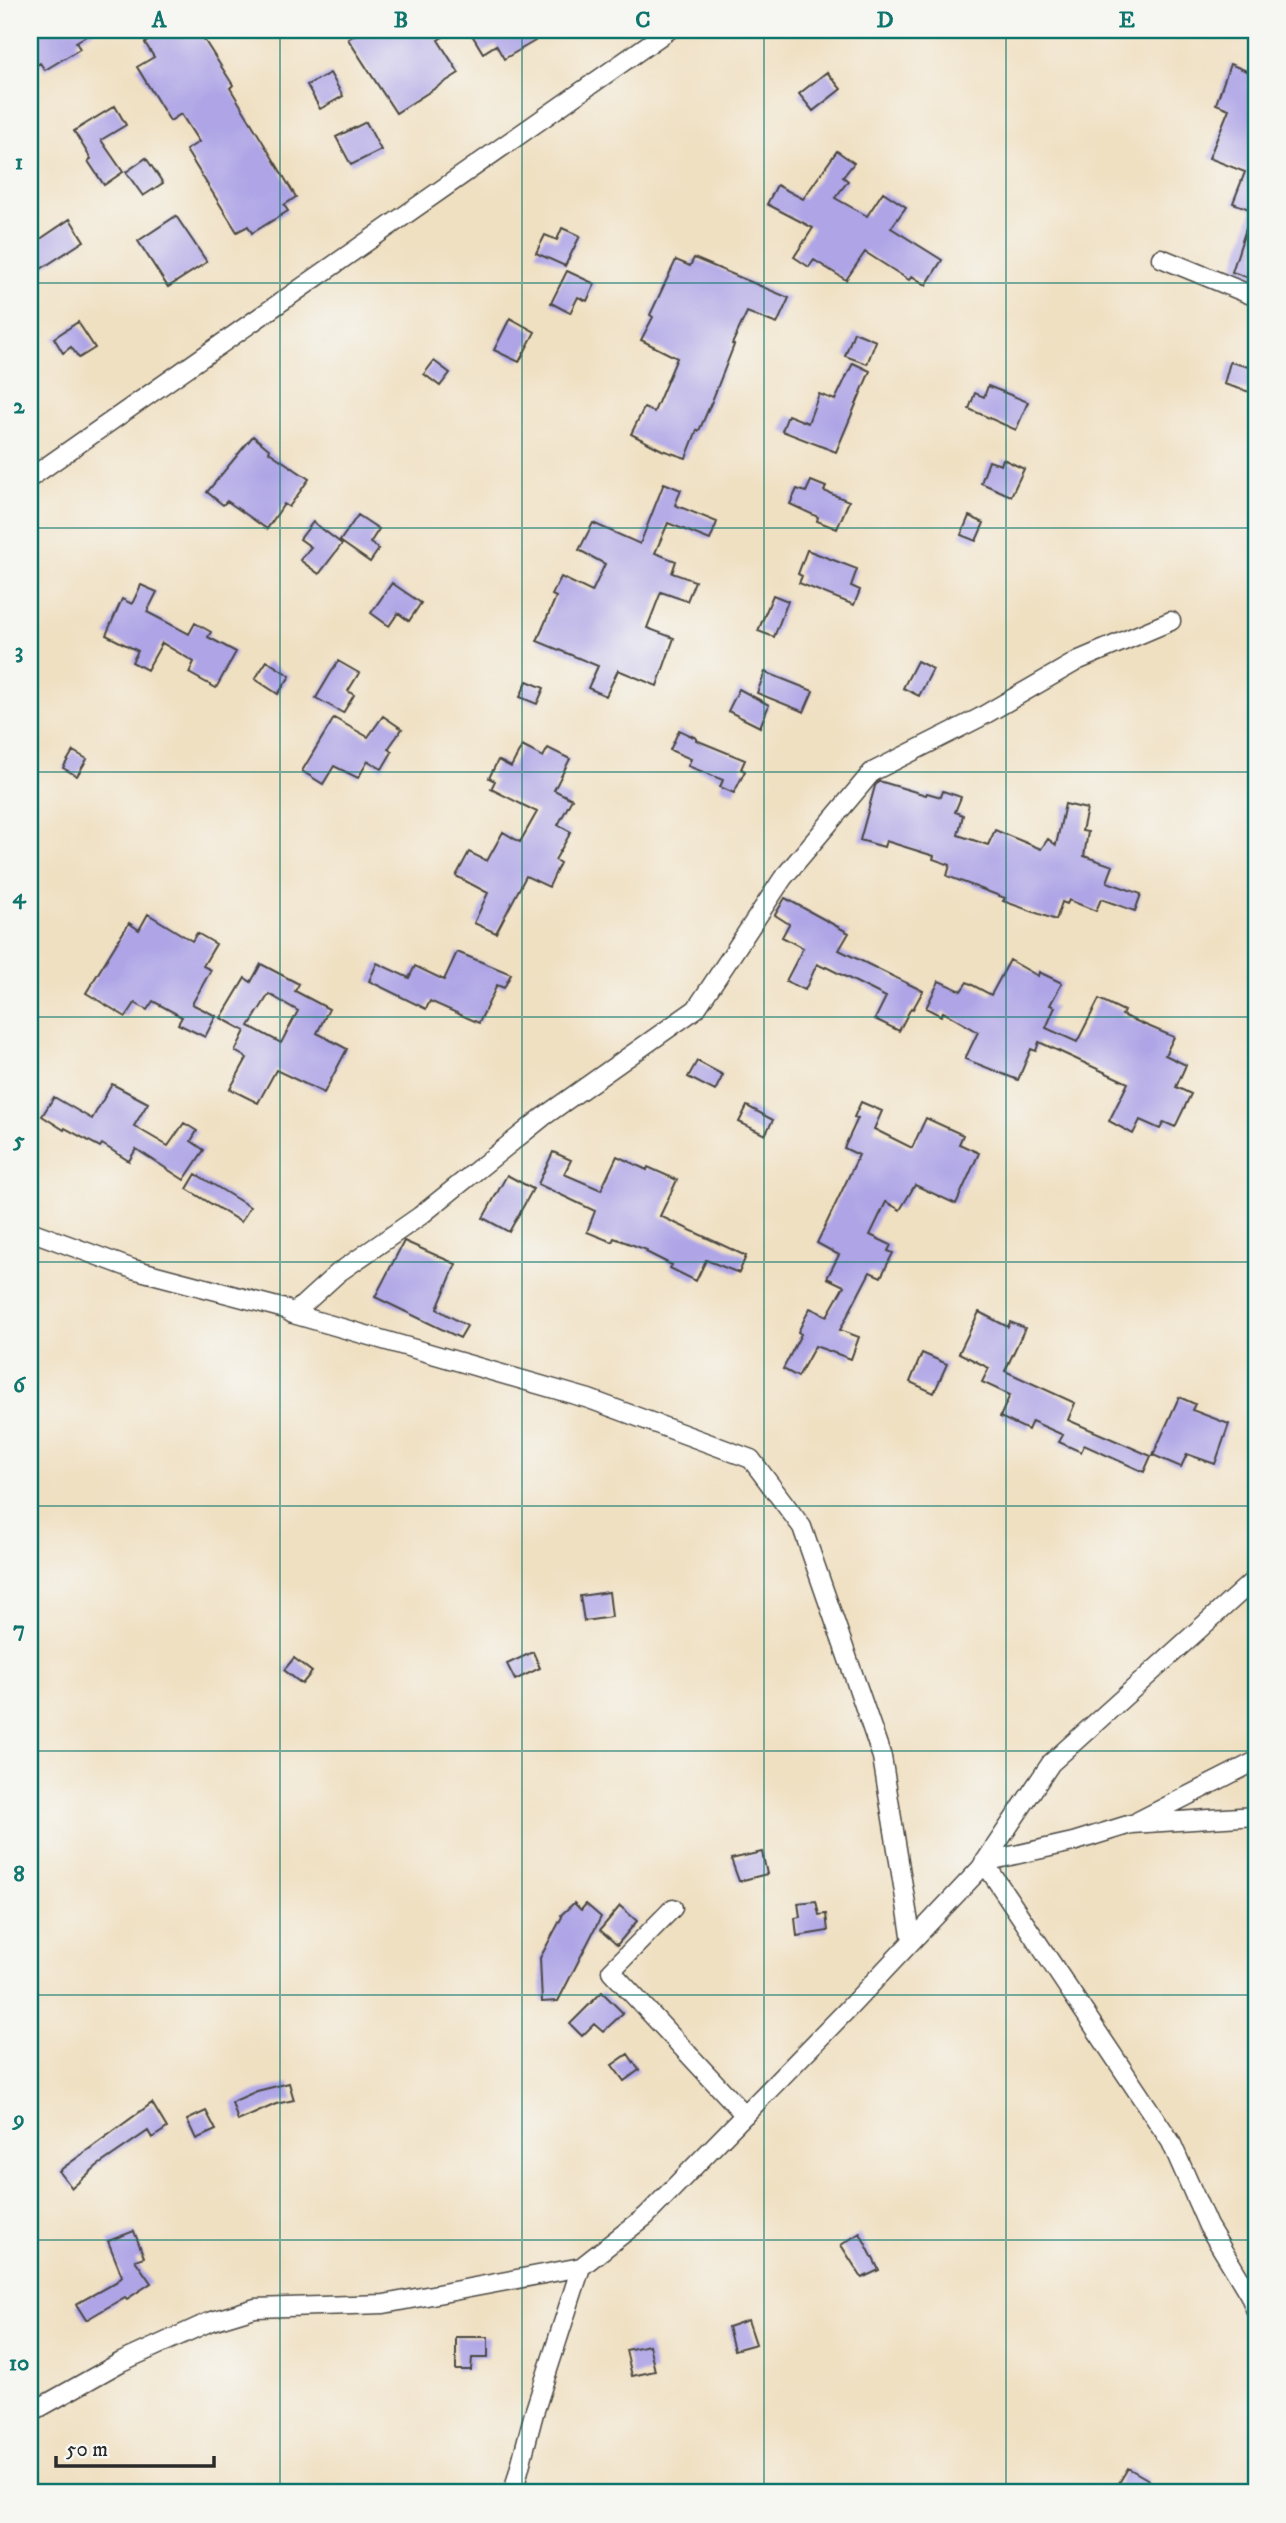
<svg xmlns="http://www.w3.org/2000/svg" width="1286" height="2523" font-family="'IM FELL DW Pica',serif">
<rect width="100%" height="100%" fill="#f6f6f2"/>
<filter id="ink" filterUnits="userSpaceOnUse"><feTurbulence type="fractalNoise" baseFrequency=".0143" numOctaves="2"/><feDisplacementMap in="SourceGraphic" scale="14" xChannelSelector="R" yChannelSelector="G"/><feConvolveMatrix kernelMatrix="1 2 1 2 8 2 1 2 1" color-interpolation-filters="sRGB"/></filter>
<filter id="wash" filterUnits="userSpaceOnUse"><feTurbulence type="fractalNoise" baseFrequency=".00686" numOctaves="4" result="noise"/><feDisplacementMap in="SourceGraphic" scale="28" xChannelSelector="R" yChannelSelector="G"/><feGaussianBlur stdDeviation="1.57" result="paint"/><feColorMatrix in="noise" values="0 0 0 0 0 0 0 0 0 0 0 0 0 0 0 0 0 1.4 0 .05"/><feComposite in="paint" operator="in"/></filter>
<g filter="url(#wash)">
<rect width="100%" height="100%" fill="#f0e0c2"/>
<g id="blocks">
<path fill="#aea4e6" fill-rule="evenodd" d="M30,30H96L76,42L80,49L45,70L40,63L30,69Z
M165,30H198L233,85L230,88L296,197L284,205L288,211L252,233L248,226L237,232L186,150L199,142L181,114L170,121L137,67L154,57L145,43Z
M364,30H454L438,40L459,73L396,113L348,39Z
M469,30H528L535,41L504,59L496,45L483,53Z
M1230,64L1256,75V280L1232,272L1252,210L1233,203L1245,172L1209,158L1229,109L1216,104Z
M827,72L841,89L813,111L799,94Z
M330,73L343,96L320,109L307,85Z
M115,106L126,125L101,140L123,172L104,185L88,161L91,159L74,131Z
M366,122L381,150L351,165L336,137Z
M837,151L854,163L843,177L848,181L835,198L867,216L883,192L906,207L891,228L942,260L926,285L912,276L909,280L865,252L846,280L814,260L809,267L794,257L813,228L767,204L777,185L803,199Z
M146,158L163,183L143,196L126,172Z
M176,216L207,262L168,287L138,241Z
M70,219L84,241L30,276V246Z
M562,228L580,236L565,266L536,253L545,235L557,240Z
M694,258L789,298L777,324L747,312L732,344L734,345L712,401L699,431L697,430L686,458L662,450L631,434L644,408L654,412L677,358L641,340L653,317L650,315L676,260L690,266Z
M567,271L595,284L587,301L578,297L570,313L551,303Z
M510,318L535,332L519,362L494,350Z
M78,322L95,348L79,358L71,347L63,353L54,338Z
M854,332L876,341L867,364L845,356Z
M434,361L450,373L440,386L424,374Z
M1230,362L1256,369V394L1224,384Z
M853,363L870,371L836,452L782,431L788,415L808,423L819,394L835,400Z
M988,386L1028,402L1016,430L969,409L975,393L984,397Z
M253,436L270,450L269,452L309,479L289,507L284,504L267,529L227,501L223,505L207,492Z
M1003,459L1024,469L1011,496L981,483L989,461L1001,465Z
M811,481L826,487L824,491L849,501L837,529L817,521L818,517L790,504L797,489L806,492Z
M664,483L681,490L675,505L717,522L710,540L668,523L655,553L676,561L672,573L695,581L687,601L661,592L647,628L674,638L657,686L618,670L606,696L588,688L598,666L537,641L556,597L552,595L561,577L592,592L605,564L579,550L593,523L640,544Z
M358,515L379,529L370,543L379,549L370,562L340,541Z
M969,516L984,523L976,541L961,535Z
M313,522L342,544L319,574L300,560L311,547L300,539Z
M807,550L857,569L851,586L860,590L854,605L799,583L802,576L798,574Z
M392,583L421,603L409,621L398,613L389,626L371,613Z
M141,585L157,592L147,612L189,634L195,623L211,632L208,637L236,652L216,688L189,673L194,662L162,643L147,670L132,662L138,651L106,635L122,599L132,604Z
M773,595L788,601L774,637L758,631Z
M267,661L290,676L278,694L255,679Z
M338,661L359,673L348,691L354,695L343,713L316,698Z
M917,661L933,669L919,696L903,688Z
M765,672L813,691L804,712L757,693Z
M527,681L544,688L537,704L520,697Z
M739,689L769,705L760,727L728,711Z
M383,716L402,729L388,749L392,752L382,769L368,761L358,778L334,766L323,784L302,771L334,718L368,737Z
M679,730L696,738V740L745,760L741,769L745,771L734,793L720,787L723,780L688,766L691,759L670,750Z
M522,746L543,757L548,748L570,759L554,790L572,799L558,825L571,832L555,860L560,863L549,887L526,876L496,933L474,923L488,893L456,876L469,852L487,861L503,832L520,842L537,812L491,789L495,781L489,778L498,760L511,767Z
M73,751L87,759L77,776L63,768Z
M879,781L926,795L927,793L941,797L943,791L961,797L955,812L963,815L958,835L988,845L995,830L1041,849L1048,839L1056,845L1065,804L1087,809L1082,831L1088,832L1084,856L1113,866L1107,882L1141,894L1135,911L1101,899L1096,911L1069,900L1067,904L1062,902L1056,920L1003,901L1005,898L947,876L950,865L933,859L934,856L886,841L884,847L860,840L875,786Z
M785,898L849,933L839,950L923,991L913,1009L911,1008L899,1031L875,1019L886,997L826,967L825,968L817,964L805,990L786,981L803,948L782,937L789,924L775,915Z
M148,914L192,941L197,933L216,944L203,966L211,970L192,1004L216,1016L205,1037L178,1024L182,1017L153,1001L147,1010L135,1003L126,1017L86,993L129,923L139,930Z
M457,952L511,974L504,988L497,985L479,1023L430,1001L426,1009L369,981L377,963L409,978L415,966L444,980Z
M1010,960L1038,976L1039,972L1062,983L1050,1005L1055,1007L1046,1028L1077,1042L1099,999L1124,1011L1122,1015L1174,1037L1165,1055L1186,1065L1176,1087L1191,1094L1175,1127L1164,1122L1160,1129L1140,1120L1133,1134L1109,1121L1128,1083L1039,1042L1036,1051L1031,1049L1018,1080L965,1059L978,1032L943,1012L941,1016L926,1008L939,981L961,991L967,982L991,995Z
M261,964L299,984L295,991L329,1009L317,1033L347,1049L324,1093L276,1070L258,1103L230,1089L247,1058L235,1051L245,1031L221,1018L245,978L251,982ZM269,994L298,1011L281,1043L249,1026Z
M697,1061L723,1075L715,1091L688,1077Z
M112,1084L148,1103L134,1126L168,1146L184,1123L197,1131L191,1141L204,1150L184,1180L136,1149L129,1161L102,1144L100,1147L65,1128L64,1130L42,1116L54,1097L92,1119Z
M861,1102L882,1111L874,1129L912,1148L926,1118L963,1135L959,1144L979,1153L956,1204L915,1185L900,1210L886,1202L870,1235L891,1245L888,1251L893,1253L881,1277L870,1272L840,1330L859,1337L851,1359L815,1346L798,1377L783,1369L801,1334L798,1332L810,1308L827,1316L844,1286L827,1278L839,1255L817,1243L859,1155L844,1148L858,1118L854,1117Z
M747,1106L773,1120L765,1135L739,1122Z
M553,1152L571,1160L564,1174L601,1190L617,1156L647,1170L648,1167L677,1180L660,1216L746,1256L739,1273L706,1260L696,1281L670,1268L672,1265L646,1252L647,1250L614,1238L612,1242L587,1232L595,1211L538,1184Z
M196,1174L250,1207L241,1222L187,1189Z
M507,1175L533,1189L509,1232L483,1218Z
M404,1241L456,1264L437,1309L467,1326L460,1338L375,1297Z
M979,1312L1008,1327L1010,1322L1025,1328L1005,1371L1075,1403L1068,1420L1151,1456L1144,1472L1084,1445L1081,1452L1059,1442L1063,1435L1032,1421L1028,1430L1000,1417L1010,1395L982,1382L989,1368L959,1353Z
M922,1353L947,1364L934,1393L910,1382Z
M1179,1397L1195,1404L1192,1410L1229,1424L1215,1464L1187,1454L1181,1467L1153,1455Z
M609,1592L612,1617L584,1621L580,1596Z
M533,1652L540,1668L515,1680L507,1664Z
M294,1658L312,1672L302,1684L284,1670Z
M762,1852L767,1874L739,1881L731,1859Z
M816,1901L819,1915L826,1914L828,1931L797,1936L795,1918L800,1917L798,1903Z
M574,1903L581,1910L586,1904L601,1917L558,2001L542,2002L540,1958L562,1917L561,1915Z
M620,1906L637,1921L617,1945L600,1930Z
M602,1992L623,2013L603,2032L594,2024L582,2036L570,2024Z
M628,2054L639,2070L624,2081L612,2065Z
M289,2083L294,2100L276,2104L238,2121L232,2102L257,2091Z
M152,2103L167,2128L152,2138L148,2131L97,2166L72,2188L59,2171Z
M206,2111L216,2130L196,2139L187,2120Z
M134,2231L144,2257L135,2260L151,2283L127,2299L125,2297L86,2320L76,2304L116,2282L122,2276L108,2241Z
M860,2233L879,2270L862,2278L841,2245Z
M748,2320L756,2344L734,2350L728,2327Z
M456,2337H488V2358H472L471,2370H456Z
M649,2345L655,2371L632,2376L626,2350Z
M1128,2468L1149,2480L1141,2493H1113Z"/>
</g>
</g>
<g filter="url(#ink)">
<use href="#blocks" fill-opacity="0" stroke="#494642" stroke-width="2"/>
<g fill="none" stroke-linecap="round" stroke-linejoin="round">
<g stroke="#494642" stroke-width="21">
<path id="street" d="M1161,258L1256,297
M30,478L669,30
M30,1231L133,1269L285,1309L293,1314L589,1399L751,1459L802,1527L882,1757L912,1941
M293,1314L338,1273L420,1216L543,1117L696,1009L783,878L872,772L979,718L1079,660L1171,621
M1256,1816L1131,1824L1073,1842L984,1862L1171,2142L1208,2226L1249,2294L1256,2311
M1138,1821L1256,1761
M673,1908L611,1971L745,2115
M30,2413L121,2362L209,2322L255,2308L384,2304L581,2267
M513,2493L534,2413L581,2267L646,2216L846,2011L980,1869L1051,1763L1256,1578"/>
</g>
<use href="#street" stroke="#fff" stroke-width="18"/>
</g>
</g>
<path fill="none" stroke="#0f766e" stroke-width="2" stroke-opacity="0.55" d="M280,30V2493M522,30V2493M764,30V2493M1006,30V2493M30,283H1256M30,528H1256M30,772H1256M30,1017H1256M30,1262H1256M30,1506H1256M30,1751H1256M30,1995H1256M30,2240H1256"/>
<rect width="1286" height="2523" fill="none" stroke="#f6f6f2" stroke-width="77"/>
<path d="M56 2456v10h158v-10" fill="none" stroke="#2b2b2b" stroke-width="3.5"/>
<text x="66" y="2456" font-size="21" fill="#2b2b2b" stroke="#f6f6f2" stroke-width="5" paint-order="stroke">50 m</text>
<rect x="38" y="38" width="1210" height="2446" fill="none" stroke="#0f766e" stroke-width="2.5"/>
<g font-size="23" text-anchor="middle" font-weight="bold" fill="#0f766e">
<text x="159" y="27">A</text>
<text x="401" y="27">B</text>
<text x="643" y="27">C</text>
<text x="885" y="27">D</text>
<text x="1127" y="27">E</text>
<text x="19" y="169">1</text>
<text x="19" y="413">2</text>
<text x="19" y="658">3</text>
<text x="19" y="903">4</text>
<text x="19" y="1147">5</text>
<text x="19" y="1392">6</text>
<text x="19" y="1636">7</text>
<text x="19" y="1881">8</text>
<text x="19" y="2126">9</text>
<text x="19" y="2370">10</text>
</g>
</svg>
